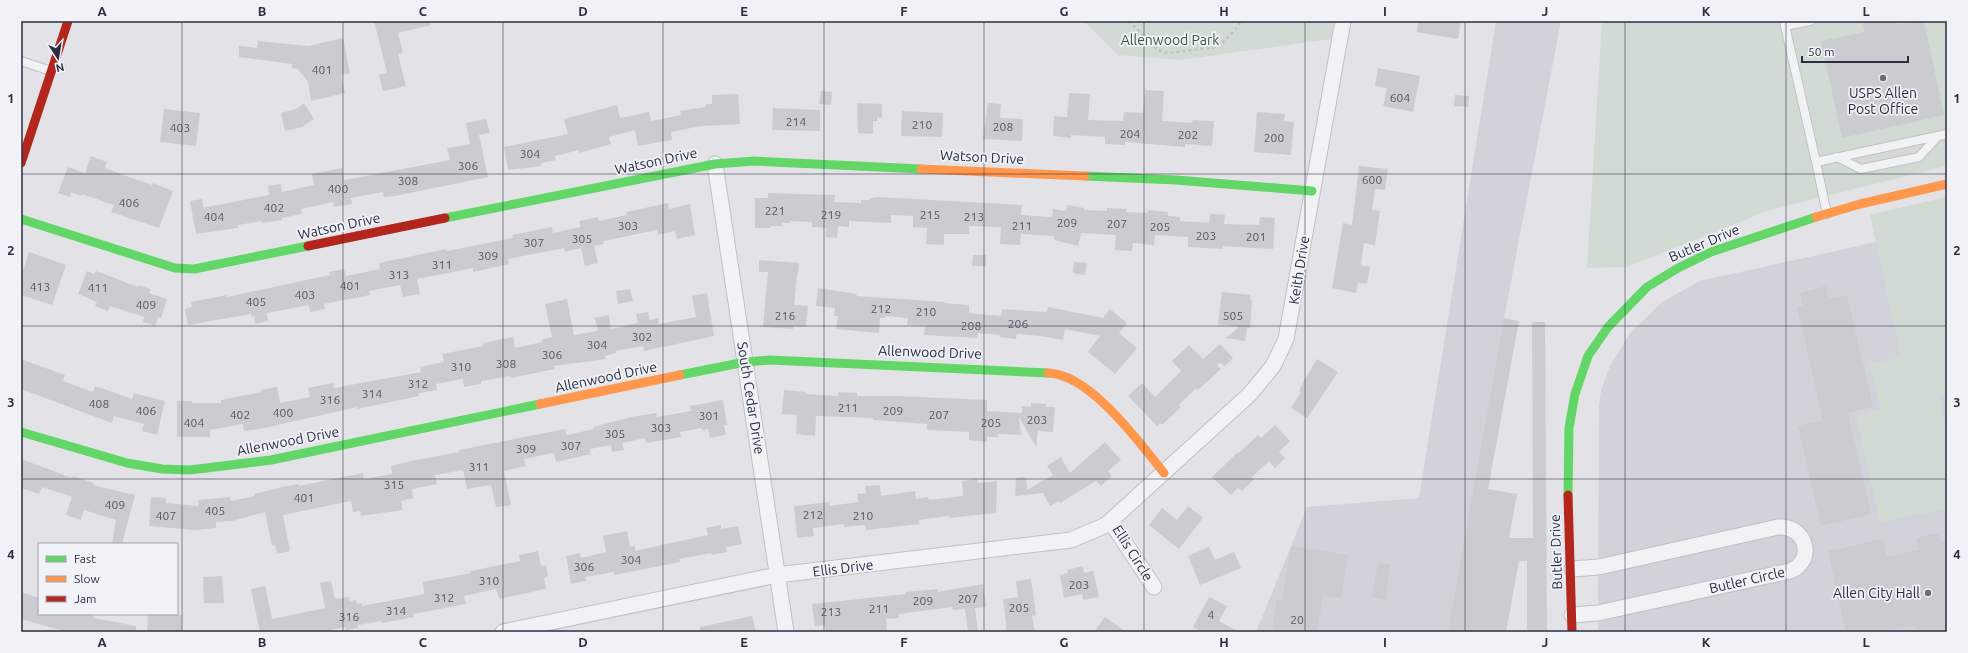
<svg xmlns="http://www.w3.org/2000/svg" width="1968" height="653" font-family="Ubuntu,sans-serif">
<rect width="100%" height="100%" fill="#e3e3e7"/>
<path fill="#d1d2da" d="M1496,21H1561L1504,318L1449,632H1256L1307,507L1419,498Z
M1947,197V632H1598L1599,406L1601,390L1610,366L1630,333L1662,302L1700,281L1876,242L1870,215Z"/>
<path fill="#d1dad3" d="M1084,21H1334L1331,39L1180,60L1118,55Z
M1602,21H1947V166L1770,210L1627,267L1587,268Z
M1947,197V393L1939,395L1947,432V509L1880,522L1856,415L1880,409L1870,364L1901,357L1870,215Z"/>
<path fill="#cbcccf" d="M374,21H430L431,25L398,33L403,53L398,54L406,86L383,91L379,75L387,73Z
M1418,21H1461L1458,39L1417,32Z
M1862,21H1897L1898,24L1924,21L1944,115L1842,138L1821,41L1865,32Z
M343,38L350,73L341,75L345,93L311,101L308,82L298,69L292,68V64L239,57V46L257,48L258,41L308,46Z
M1378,68L1420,76L1413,112L1383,106L1387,88L1375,86Z
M1145,90L1164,91L1162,121L1192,123L1193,120L1214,121L1212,146L1185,144V147L1125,142V145L1105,144V137L1071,135V138L1053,136L1054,116L1067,117L1069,93L1090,94L1088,120L1123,121L1124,112L1143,113Z
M821,91L832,92L831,105L819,104Z
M738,94L740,124L701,126L671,132L672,140L638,146L635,130L609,137L611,144L579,153V150L555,156L556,160L541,163L542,166L508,170L504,147L568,134L564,119L617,105L620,118L649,112L651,121L681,115L680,111L706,107V104H712V95Z
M1455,95L1469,96L1468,107L1454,106Z
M304,103L314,119L302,127L285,131L281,113L296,109Z
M857,103L882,104V118L877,117V121H873V134L858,133Z
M988,103L1001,104L1000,118L1023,119L1022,141L983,139Z
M773,108L820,110V131L772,130Z
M164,109L200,113L196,146L160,142Z
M902,111L943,113L942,137L901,136Z
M1257,112L1285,114L1284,121L1294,122L1291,155L1254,152Z
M486,119L490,133L479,135L488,177L395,196L384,197L383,192L351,198L352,204L334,207L333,202L301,209L302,214L282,218V220L262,223V221L238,225V228L196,234L190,201L202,199L203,208L269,195L268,186L281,184L282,192L314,185L312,174L342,168L344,180L450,160L447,148L470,144L466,123Z
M91,156L107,162L105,168L152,185L153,183L173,191L159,228L111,212L114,205L82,194L81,196L71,192L70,197L58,193L68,167L85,173Z
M1359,166L1388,169L1385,190L1375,189L1372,210L1380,211L1375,245L1364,243L1361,265L1370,267L1367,284L1358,283L1356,293L1332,288L1343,223L1352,225Z
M768,193L835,195L834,202L861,203V200H869L870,198L878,197L1022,205L1021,215L1052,217L1053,209L1066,211L1067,205L1084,208V210L1107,211V208L1127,209L1126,212L1147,213L1148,210L1168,212V216L1180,217V221L1209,223L1210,214L1225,215L1224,224L1259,225L1260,217L1275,218L1273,249L1223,246V249L1188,247V237L1155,235L1154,245L1133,243L1132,251L1115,250L1116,235L1081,233L1078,246L1054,240V236L1021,234L1020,245L1000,244L1001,227L969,226V234H944V245L926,244L927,228L913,227V216L891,215V223L849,221V227L838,226L837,238L826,237V228L812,227V222L790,221V223H782V226H771V228H755V198H768Z
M668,203L669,209L690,204L695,235L677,239L675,231L658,235L657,230L603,241L604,244L594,246L598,263L585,266L581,248L565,252L564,248L508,259L509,264L473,272V268L417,279L420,294L403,297L400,285L369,291L370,295L324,304L325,309L310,312L309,305L267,313L268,321L255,324L254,316L252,317L251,314L188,325L185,309L192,307L191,302L227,295V297L330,275L329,272L344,269L346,276L380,269L379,263L446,249V251L468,247L513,238L512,235L552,227L553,233L581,227L579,221L598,217L599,221L627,215L626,212Z
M29,252L66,265L52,305L21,295V277Z
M973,255H986V266H972Z
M759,260L799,263L798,275H797L794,305L808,306L806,327L793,326V329L763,327L768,272H759Z
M1074,262L1087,263L1085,275L1073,273Z
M87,271L94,274L96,271L138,287V285L151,289L149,293L167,299L161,318L158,317L155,326L143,322L144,317L110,306L108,311L95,306L97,302L78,294Z
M1826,286L1829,299L1847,295L1873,407L1848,413L1871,514L1821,526L1798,426L1823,420L1797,307L1803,306L1800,293Z
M818,288L857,294L856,296L944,302V303L969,305V313L979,314L1001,316L1002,309L1047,312L1048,307L1103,318L1110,309L1127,323L1119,333L1137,348L1115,374L1088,352L1100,336L1065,329L1063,340L1041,336L1017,334L1016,339L1000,337V335L978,333L977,338L924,335L925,326L907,325L908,318L885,316V318H880L879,333L836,329L838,316H834L835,308L816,306Z
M630,289L633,301L618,304L616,291Z
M1222,292L1250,295V300H1252L1250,328H1247L1245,341L1226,338L1239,327L1218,324Z
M707,293L714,336L644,351L643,346L616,351V353L605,356L606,359L554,366L555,369L511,378L510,376L481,381V384L464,387L463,379L436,384L437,390L419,393V396L357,409V407L260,429L244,431L243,424L210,430V437H177V401H192V403H221V400L261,392V390L277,387L280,403L310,397L308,388L333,383L334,388L421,372L420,367L444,362L442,354L484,346L483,343L513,337L515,348L542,342V339L552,337L545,304L567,299L574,335L598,331L595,318L609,315L611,329L638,323L636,314L648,312L650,320L658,318L659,324L696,317L692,296Z
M1504,318L1519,321L1488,489L1517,494L1509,538H1533L1532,322H1545L1547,632H1527V561H1519L1506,632H1448Z
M1220,344L1233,358L1225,366L1220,363L1217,365L1221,369L1198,390L1196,388L1179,405L1181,407L1162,425L1160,423L1157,426L1128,396L1142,383L1155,397L1181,371L1172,361L1189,345L1203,359Z
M21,359L65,375L63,381L93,392L95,386L132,399L134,393L165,401L157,435L142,431L144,424L114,416L112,423L21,389Z
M1317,359L1338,372L1307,418L1291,408L1301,392L1299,391L1304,380Z
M784,390L806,392V394L838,396V392L857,393V396H898L987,400V411L1022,413V406L1031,407V403L1046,404V407H1055L1053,432L1038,431L1036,447L1019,417L1021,435L998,434V437H987V442L969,440V432L927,430V424L873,420V418L816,416L815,436L796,434L797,415L782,414Z
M723,400L727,425H724L726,435L710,438L708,429L702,430V428L680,432L681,437L646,443L645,438L622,443L624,450L612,452L611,445L590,449L591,454L556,462L554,453L524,459L526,466L504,471L511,505L496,507L491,485L467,489L463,470L435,475L437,484L412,489L413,498L401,501L403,510L361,516L360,511L353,512L351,501L283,515L290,551L277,554L275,545L272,546L265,512L232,521L216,522V528L196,530L149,526L151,497L166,498V503L199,506L198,500L230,497L231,501L255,496L254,494L282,487L299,484V486L363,473L364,479L392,474L391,466L416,460L459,452V450L565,429L567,435L594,429L593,427L631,417L656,413L657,417L691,411L690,406Z
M1275,425L1290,441L1279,452L1285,458L1275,468L1269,461L1252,477L1254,479L1242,491L1238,488L1231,495L1212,477L1238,452L1239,453L1258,435L1261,438Z
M1105,442L1121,460L1108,471L1112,476L1101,486L1096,481L1060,503L1059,501L1050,506L1043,493L1015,496L1016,478L1026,477L1027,490L1053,475L1047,466L1061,457L1070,473Z
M21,459L72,478L73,476L93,483V485L135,495L122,544H112L116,520L84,510L81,520L66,515L72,497L42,487L39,494L21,488Z
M977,479L978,483L997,481L996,513L949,518V516L919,520L920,524L866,530L865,525L844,527V524L813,528L814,536L797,538L794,506L829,502L830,506L858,502L857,494L866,493L865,486L880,485L881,496L915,491L916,499L928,497L929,500L963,496L962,481Z
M1188,506L1203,518L1179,549L1149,525L1162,508L1177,520Z
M721,525V529L738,526L742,544L726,547L727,552L712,555L711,553L679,559L680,562L614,575V572L585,577L586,581L571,584L566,556L580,553L581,558L606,552L603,536L627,531L630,547L635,546V551L708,535L706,528Z
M1939,533L1941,542L1945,541L1947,549V632H1917L1915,625L1881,632H1846L1828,551L1883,539L1887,557L1918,550L1916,538Z
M1291,546L1348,555L1341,598L1323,596L1317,632H1272L1277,599L1282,600Z
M1209,547L1215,560L1234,552L1241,568L1200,585L1188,556Z
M538,551L541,566L546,565L548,576L544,578L546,589L499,599L496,589L464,596L466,604L413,614L414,617L382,623L381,621L358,625V628L346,630V627L319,632H260L251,589L265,586L272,619L325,608L320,583L331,581L335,599L349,597L350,601L356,600L357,604L362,603V606L424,594L423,582L471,573L470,571L520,561L519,555Z
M1378,563L1390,565L1386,600L1372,597Z
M1083,566L1084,573L1093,571L1099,597L1083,600L1082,594L1064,598L1060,575L1068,573L1067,570Z
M222,576L224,603H204L203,577Z
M1031,579L1036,615L1032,616L1035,632H1007L1003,599L1018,597L1016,581Z
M983,584L986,607L975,608L978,632H968L965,609L953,610L952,607L899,614V618L886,619L887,632H826L825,625L815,626L812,604L906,594L905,592L938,589V592Z
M21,592L39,598V614H85L94,616L93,618L136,626V632H67L21,619Z
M1209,597L1227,606L1219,621L1239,632H1202L1193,627Z
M148,614L182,615L181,632H147Z
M752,616L756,632H700V627Z
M1105,617L1126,632H1094Z"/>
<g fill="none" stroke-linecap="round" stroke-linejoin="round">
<g stroke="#c1c1c5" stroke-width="10">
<path id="lane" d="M1784,21L1816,162
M1785,26L1810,21
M21,61L51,71
M1837,157L1861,169L1919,157L1938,136
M1827,214L1816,162L1947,134"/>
</g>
<g stroke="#c1c1c5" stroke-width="17">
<path id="street" d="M715,164L786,632
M1112,519L1115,528L1154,587
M1572,569L1599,567L1778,527C1805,525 1817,560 1790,571L1598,613L1572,615
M503,632L777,575L1071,540L1106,525L1250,394L1273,366L1286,339L1343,21"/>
</g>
<path stroke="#c1c2c7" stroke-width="2.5" stroke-dasharray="3 3" stroke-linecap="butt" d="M1129,21L1158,50L1167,53L1218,47L1235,30L1241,21"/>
<use href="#lane" stroke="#f1f2f4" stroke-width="8"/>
<use href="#street" stroke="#f1f2f4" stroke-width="15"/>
<path stroke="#63d668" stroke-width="9" d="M1085,176L1176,180L1312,191
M445,218L715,164L754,161L921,169
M21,219L175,268L194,269L308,246
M680,375L745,362L770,360L1048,373
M21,432L127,463L162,469L190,470L271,460L540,404
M1568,495L1569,428L1575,394L1588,356L1608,327L1647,287L1678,268L1711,252L1816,217"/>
<path stroke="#ff974d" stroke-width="9" d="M921,169L1085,176
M1816,217L1860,204L1947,184
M1048,373C1090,374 1139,442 1164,473
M540,404L680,375"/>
<path stroke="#b3261e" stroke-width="9" d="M21,163L68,21
M308,246L445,218
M1568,495L1572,632"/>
</g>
<path fill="none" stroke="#292e40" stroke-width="1" stroke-opacity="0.55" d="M182,21V632M343,21V632M503,21V632M663,21V632M824,21V632M984,21V632M1144,21V632M1305,21V632M1465,21V632M1625,21V632M1786,21V632M21,174H1947M21,326H1947M21,479H1947"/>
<g fill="#6a6d7a" stroke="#f0f2f7" stroke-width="1.5">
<circle cx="1883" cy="78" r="4"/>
<circle cx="1928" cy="593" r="4"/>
</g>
<g text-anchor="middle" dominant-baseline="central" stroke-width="3.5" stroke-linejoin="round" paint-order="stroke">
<g font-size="12" fill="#525664">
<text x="322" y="69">401</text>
<text x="1400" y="97">604</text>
<text x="796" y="121">214</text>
<text x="922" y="124">210</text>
<text x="1003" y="126">208</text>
<text x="180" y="127">403</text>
<text x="1130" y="133">204</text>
<text x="1188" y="134">202</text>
<text x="1274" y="137">200</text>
<text x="530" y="153">304</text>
<text x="468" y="165">306</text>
<text x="1372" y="179">600</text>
<text x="408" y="180">308</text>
<text x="338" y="188">400</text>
<text x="129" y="202">406</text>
<text x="274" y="207">402</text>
<text x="775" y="210">221</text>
<text x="831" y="214">219</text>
<text x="930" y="214">215</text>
<text x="214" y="216">404</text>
<text x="974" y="216">213</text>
<text x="1067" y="222">209</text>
<text x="1117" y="223">207</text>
<text x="628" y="225">303</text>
<text x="1022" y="225">211</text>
<text x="1160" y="226">205</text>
<text x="1206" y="235">203</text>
<text x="1256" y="236">201</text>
<text x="582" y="238">305</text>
<text x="534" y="242">307</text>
<text x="488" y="255">309</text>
<text x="442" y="264">311</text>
<text x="399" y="274">313</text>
<text x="350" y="285">401</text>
<text x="40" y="286">413</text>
<text x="98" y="287">411</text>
<text x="305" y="294">403</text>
<text x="256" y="301">405</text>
<text x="146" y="304">409</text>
<text x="881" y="308">212</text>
<text x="926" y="311">210</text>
<text x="785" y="315">216</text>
<text x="1233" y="315">505</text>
<text x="1018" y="323">206</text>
<text x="971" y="325">208</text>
<text x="642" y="336">302</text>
<text x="597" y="344">304</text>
<text x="552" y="354">306</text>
<text x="506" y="363">308</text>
<text x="461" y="366">310</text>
<text x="418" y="383">312</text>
<text x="372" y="393">314</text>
<text x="330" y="399">316</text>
<text x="99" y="403">408</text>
<text x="848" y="407">211</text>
<text x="146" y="410">406</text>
<text x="893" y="410">209</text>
<text x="283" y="412">400</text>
<text x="240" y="414">402</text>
<text x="939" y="414">207</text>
<text x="709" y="415">301</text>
<text x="1037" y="419">203</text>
<text x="194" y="422">404</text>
<text x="991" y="422">205</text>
<text x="661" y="427">303</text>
<text x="615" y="433">305</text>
<text x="571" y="445">307</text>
<text x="526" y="448">309</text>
<text x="479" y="466">311</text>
<text x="394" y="484">315</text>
<text x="304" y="497">401</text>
<text x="115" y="504">409</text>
<text x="215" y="510">405</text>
<text x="813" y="514">212</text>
<text x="166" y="515">407</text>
<text x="863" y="515">210</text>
<text x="631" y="559">304</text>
<text x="584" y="566">306</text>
<text x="489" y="580">310</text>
<text x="1079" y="584">203</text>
<text x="444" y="597">312</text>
<text x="968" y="598">207</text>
<text x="923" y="600">209</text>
<text x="1019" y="607">205</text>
<text x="879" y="608">211</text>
<text x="396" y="610">314</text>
<text x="831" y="611">213</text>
<text x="1211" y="614">4</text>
<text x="349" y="616">316</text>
<text x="1297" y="619">20</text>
</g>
<g font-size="14" fill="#375c37" stroke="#f0f2f7">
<text x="1170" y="40">Allenwood Park</text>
</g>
<g font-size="14" fill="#292e40" stroke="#f0f2f7">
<text x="1883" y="93">USPS Allen<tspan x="1883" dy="16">Post Office</tspan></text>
<text x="1920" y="593" text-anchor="end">Allen City Hall</text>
</g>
<g font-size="14" fill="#292e40" stroke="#f0f2f7">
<text transform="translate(982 157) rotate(3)">Watson Drive</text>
<text transform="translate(656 161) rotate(-12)">Watson Drive</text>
<text transform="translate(339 226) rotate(-12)">Watson Drive</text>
<text transform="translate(1704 243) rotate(-23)">Butler Drive</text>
<text transform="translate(1299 270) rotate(-81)">Keith Drive</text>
<text transform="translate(930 352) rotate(2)">Allenwood Drive</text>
<text transform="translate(606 377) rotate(-12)">Allenwood Drive</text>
<text transform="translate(751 398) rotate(81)">South Cedar Drive</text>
<text transform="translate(288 441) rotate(-11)">Allenwood Drive</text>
<text transform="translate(1556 552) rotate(-92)">Butler Drive</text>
<text transform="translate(1133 553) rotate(58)">Ellis Circle</text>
<text transform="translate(843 568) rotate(-7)">Ellis Drive</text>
<text transform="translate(1747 580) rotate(-13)">Butler Circle</text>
</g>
</g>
<rect width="1968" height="653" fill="none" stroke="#f0f2f7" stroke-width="44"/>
<rect x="38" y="543" width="140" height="72" fill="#f0f2f7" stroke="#a0a4ae"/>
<rect x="46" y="556" width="20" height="6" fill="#63d668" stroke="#a0a4ae"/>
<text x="74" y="563" font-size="12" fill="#292e40">Fast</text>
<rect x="46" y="576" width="20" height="6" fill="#ff974d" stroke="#a0a4ae"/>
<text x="74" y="583" font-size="12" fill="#292e40">Slow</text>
<rect x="46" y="596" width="20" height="6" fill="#b3261e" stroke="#a0a4ae"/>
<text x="74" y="603" font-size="12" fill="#292e40">Jam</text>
<g transform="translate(58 58) rotate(168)" stroke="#f0f2f7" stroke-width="3" paint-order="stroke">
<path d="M0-3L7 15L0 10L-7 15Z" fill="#292e40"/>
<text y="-6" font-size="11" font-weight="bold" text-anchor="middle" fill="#292e40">N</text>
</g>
<path d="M1802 56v6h106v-6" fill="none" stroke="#292e40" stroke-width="2"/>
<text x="1808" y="56" font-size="12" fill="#292e40" stroke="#f0f2f7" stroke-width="3" paint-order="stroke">50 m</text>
<rect x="22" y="22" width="1924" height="609" fill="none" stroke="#292e40" stroke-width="1.5"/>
<g font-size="13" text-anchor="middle" font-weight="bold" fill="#292e40">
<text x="102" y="16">A</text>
<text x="262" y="16">B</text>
<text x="423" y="16">C</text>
<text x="583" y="16">D</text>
<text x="744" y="16">E</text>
<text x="904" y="16">F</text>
<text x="1064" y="16">G</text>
<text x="1224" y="16">H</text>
<text x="1385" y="16">I</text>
<text x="1545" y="16">J</text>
<text x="1706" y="16">K</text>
<text x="1866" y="16">L</text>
<text x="11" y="103">1</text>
<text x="1957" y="103">1</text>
<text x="11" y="255">2</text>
<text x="1957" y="255">2</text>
<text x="11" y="407">3</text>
<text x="1957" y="407">3</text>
<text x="11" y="559">4</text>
<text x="1957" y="559">4</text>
<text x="102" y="647">A</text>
<text x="262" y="647">B</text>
<text x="423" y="647">C</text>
<text x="583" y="647">D</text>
<text x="744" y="647">E</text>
<text x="904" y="647">F</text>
<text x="1064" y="647">G</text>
<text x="1224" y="647">H</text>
<text x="1385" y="647">I</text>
<text x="1545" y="647">J</text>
<text x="1706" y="647">K</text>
<text x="1866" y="647">L</text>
</g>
</svg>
